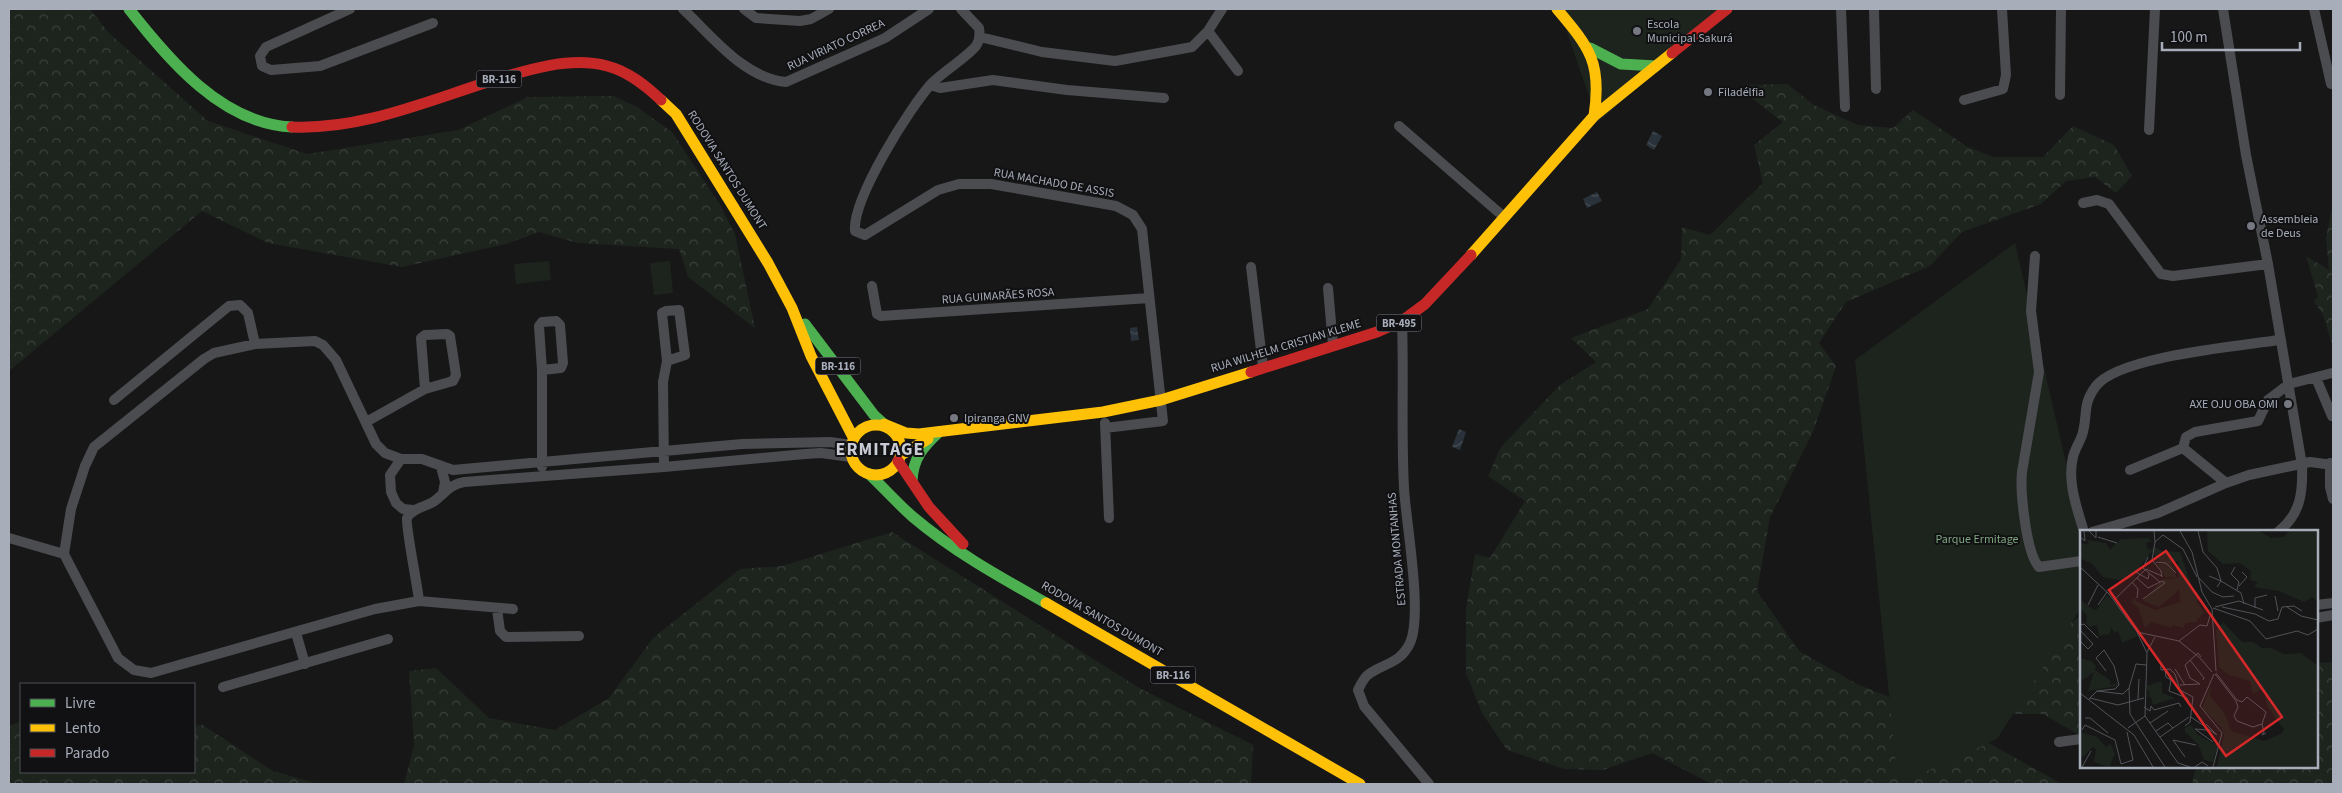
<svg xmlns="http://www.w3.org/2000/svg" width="2342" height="793" font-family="'Source Sans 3',sans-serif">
<defs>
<pattern id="forest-crowns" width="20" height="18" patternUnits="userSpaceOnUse" patternTransform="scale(1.25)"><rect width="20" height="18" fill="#1d241e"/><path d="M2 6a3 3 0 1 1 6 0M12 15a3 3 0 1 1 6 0" fill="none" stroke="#3b413d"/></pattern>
<pattern id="water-waves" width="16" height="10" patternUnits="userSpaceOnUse" patternTransform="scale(1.25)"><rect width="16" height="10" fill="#29323a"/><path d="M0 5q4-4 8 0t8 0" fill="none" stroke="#454d54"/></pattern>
</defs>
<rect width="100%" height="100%" fill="#171717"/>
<path fill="url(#forest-crowns)" d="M9,9H90L109,33L208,121L307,154L458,130L528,97L614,96L637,107L672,132L720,205L735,234L755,328L688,277L679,249L578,243L539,232L506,244L402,267L268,243L202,211L9,371Z
M1787,84L1814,105L1858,125L1893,128L1913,110L1966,146L1993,157H2043L2073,126L2114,145L2132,176L2116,193L2095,177L2066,181L2041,204L1962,232L1930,266L1846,302L1819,343L1836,366L1813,432L1770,517L1757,591L1799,651L1857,684L1953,723L2062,784H1712L1652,753L1603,770L1564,769L1507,750L1482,713L1466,673V609L1475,554L1490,558L1525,501L1488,476L1501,447L1560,385L1596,362L1571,338L1648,309L1681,259L1682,227L1710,235L1763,183L1754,145L1783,122L1753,99L1745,85Z
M2333,203V348L2323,315L2314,301L2318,296L2306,256L2329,270L2326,238Z
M892,532L1141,689L1253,745L1251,784H404L414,745L409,671L436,668L489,718L555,730L609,698L653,638L740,569L782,566Z
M2081,616V736L2043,714H2006L2041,641Z
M2333,662V784H2192L2196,767H2316V663Z
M21,721V772H194V727L201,724L273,771L318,784H9V726Z"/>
<path fill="#1d241e" d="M1559,9H1727L1598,122Z
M2015,243L2082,532L2081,608L1997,739L1898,784L1855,360Z
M549,261L551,280L516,284L514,264Z
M670,261L673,293L654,295L650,263Z"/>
<path fill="url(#water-waves)" d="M1653,131L1662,136L1654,150L1646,145Z
M1597,192L1602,201L1587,208L1583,199Z
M1137,327L1139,340L1131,341L1130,328Z
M1459,429L1466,432L1460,450L1452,447Z"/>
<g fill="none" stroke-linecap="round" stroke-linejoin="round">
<path stroke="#4b4c50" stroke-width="10" d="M350,9L266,47L260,56L262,66L271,70L320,66L433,23
M683,9C713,37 744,78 786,82L885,38L929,9
M744,9L756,18L800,21L811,19L829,9
M961,9L979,28C980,34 980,40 976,46C966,58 945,70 932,83C910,107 852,199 855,231L865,235L938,190L959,184H991L1116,206L1133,215L1142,229L1163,421L1105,428
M1841,9L1845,107
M1874,9L1876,89
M2223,9L2246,155L2268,264L2302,465C2303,492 2301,514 2278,532
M2314,9L2331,84
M1208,31L1238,71
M980,37L1042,52L1115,61L1192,47L1208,31L1222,9
M930,85L940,88L993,80L1067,90L1164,98
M2060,95L2061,9
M1964,100L2003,89L2006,75L2002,9
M1399,126L1504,217
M2149,130L2155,9
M2083,203L2097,200L2109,204L2161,274L2173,276L2268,264
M2035,256L2031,311L2039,372L2022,472C2020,491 2026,553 2039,567L2081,561
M1251,267L1263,367
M872,286L877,314L881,316L1149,298
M1328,288L1333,345
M1402,321C1404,377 1401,432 1404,488C1406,523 1423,614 1410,643C1400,664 1384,663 1369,674C1364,677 1361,684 1358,690L1364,706L1429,784
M542,370L539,326L542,322L556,321L560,325L563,363L561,368L542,370V467
M2316,378L2332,416
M114,400L229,306L240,305L248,313L255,344
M366,422L425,389L453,381L456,375L450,336L447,334L425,335L421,338L425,389
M1105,423L1109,518
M851,445L830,442L742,444L453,470L422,459H401L385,453L376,444L336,360L323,345L315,341L255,344L214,353L204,359L94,447L85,466L71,509L64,554L118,658L134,670L151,673L375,609L419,601C418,588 405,524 407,518C412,508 425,507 433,502C445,494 448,485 464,482L664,467L805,454L821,453L851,457
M401,459L390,475L391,492L396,503L403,509L414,510
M2330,463V487L2333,499
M441,467L445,482L443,493
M664,467L663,382L667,361L662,313L666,311L679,310L685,355L667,361
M2130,470L2183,448
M2226,483L2183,448L2186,437L2195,432L2258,421L2268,400L2289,384L2332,373
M2084,532C2077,508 2067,482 2073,457C2075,448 2081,441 2083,432C2088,412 2082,405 2096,386C2119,356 2241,346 2279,340
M2092,532L2158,513L2226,483L2249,475L2310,462L2333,465
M9,538L64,554
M419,601L513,609
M2316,605L2333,603
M497,609L500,631L506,637L579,636
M2316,618L2333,615
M296,633L305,664
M223,687L388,639
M2059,742L2081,739"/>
<path stroke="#4caf50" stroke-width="11" d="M129,9C169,60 222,124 292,127
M1590,48L1621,64L1656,66
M805,324L874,415L884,424
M869,474C884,488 898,504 913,517C953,551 1000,577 1046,603
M912,481C913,458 923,447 939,432"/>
<path stroke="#ffc107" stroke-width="11" d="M1557,9C1590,48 1602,63 1594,116
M661,100L676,114L768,263L792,308L811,356L854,439
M1471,255L1594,116L1672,53
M884,424L906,433L919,434L1103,412L1161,400L1251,372
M851 450a25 25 0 1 1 50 0a25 25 0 1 1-50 0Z
M901,455L928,439
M1046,603L1360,784"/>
<path stroke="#c62828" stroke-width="11" d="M1672,53L1727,9
M292,127C361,130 427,101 491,81C526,70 570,56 607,66C628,71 646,86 661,100
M1251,372L1377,332L1402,321L1425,304L1471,255
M898,461L929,507L963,544"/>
</g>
<g fill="#757880" stroke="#111113" stroke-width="2">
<circle cx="1637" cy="31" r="5"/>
<circle cx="1708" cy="92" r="5"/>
<circle cx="2251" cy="226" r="5"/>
<circle cx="2288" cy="404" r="5"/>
<circle cx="954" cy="418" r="5"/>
</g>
<g text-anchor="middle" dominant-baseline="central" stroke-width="4" stroke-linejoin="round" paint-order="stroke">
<g fill="#111113" stroke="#7a7e87" stroke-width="1">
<rect x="476.5" y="70.5" width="45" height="17" rx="4"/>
<rect x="1376.5" y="314.5" width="45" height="17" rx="4"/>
<rect x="815.5" y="357.5" width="45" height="17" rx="4"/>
<rect x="1150.5" y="666.5" width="45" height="17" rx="4"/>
</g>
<g font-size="11" font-weight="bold" fill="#a7adb9">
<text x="499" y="79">BR-116</text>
<text x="1399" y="323">BR-495</text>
<text x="838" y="366">BR-116</text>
<text x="1173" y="675">BR-116</text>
</g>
<g font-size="12" fill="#a7adb9" stroke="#111113" text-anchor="start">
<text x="1647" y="24">Escola<tspan x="1647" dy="14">Municipal Sakurá</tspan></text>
<text x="1718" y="92">Filadélfia</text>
<text x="2261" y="219">Assembleia<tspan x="2261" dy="14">de Deus</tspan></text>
<text x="2278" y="404" text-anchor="end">AXE OJU OBA OMI</text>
<text x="964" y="418">Ipiranga GNV</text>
</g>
<g font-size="12" fill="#a7adb9" stroke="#111113">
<text transform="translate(836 45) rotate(-25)">RUA VIRIATO CORREA</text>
<text transform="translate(727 170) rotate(58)">RODOVIA SANTOS DUMONT</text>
<text transform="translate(1054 183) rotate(10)">RUA MACHADO DE ASSIS</text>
<text transform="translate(998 296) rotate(-4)">RUA GUIMARÃES ROSA</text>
<text transform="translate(1286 346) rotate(-17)">RUA WILHELM CRISTIAN KLEME</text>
<text transform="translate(1397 549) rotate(-95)">ESTRADA MONTANHAS</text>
<text transform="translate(1102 619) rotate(30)">RODOVIA SANTOS DUMONT</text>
</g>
<g font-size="12" fill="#7da57f" stroke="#111113">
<text x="1977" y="539">Parque Ermitage</text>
</g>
<g font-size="18" font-weight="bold" letter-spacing="1" fill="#c9ccd5" stroke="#111113">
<text x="880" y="449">ERMITAGE</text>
</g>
</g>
<g transform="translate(2080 530)">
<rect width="238" height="238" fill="#171717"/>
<path d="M127,1H179L191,8L204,7L209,1H237V71L232,67L224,72L199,61L174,57L178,52L170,50L171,41L160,33L143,34L128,21ZM68,8L72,11L66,13L67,19L72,20L75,17L82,21L100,22L112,57L118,63L117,72L124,82L116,92L106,93L103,98L92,95V98L71,92L65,98L58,77L52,73L54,67L56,71L75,80L100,72L98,31L91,33L95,40L81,33L72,21L52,47L44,51L23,47L12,34L0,28V13L9,15L7,10L26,13L30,20L41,9ZM77,34H85L94,41L97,48L85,47ZM2,71L14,80L20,79L32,93L30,104L19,106L17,95L10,97L6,94L7,86L0,78ZM143,92L162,112H173L182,118H191L204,124L221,123L237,135V237H137L144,205L141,197L122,178L131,156L130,166L145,184L151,201L184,211L201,204L204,199L187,176L184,161L181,159L173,164L170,151L149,145L139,137L136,100ZM0,128L11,131L16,136L15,140L30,150V155L38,153L37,156L8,161L14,142L3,150L0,148ZM82,151V163L95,168L73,175L71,167L66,166L70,165L66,156ZM111,195L118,205L138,216L131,237L132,232L124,230L118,214L105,202V198ZM0,202L17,207L26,217L31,214L35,224L29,237L14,232L16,220L13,217L3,227L0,225Z" fill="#1d241e"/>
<path d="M99,48L107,53L79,77L63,71L83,49ZM27,65L39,77L58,106L42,113L38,101L35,103L17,79Z" fill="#1d241e"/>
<path fill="none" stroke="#515358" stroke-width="1" d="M9,1L16,8V1M74,1L75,12L83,5L103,19L117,47M100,1L112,22L122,62L132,79L136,141M118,1L123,22L137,38L141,51L161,63L164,74M0,7L5,11L4,1M18,7L37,13M75,12L72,30L81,41L82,47M68,27L63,38L80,52M76,32L86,33L96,43M0,37L29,64L57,102L99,111L120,128L132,142M155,37L151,44L159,52L157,60M56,42L68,49L69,44M129,46L141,51L137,57M118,47L132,62L143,67L154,66M57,48L68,58L82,51L85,53L63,69M52,52L58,59L57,68M159,56L167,47L162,42M195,66L198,81M34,70L66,39L82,46M8,75L18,55M18,75L27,62M135,77L159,71L183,80M142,77L175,84L189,91L198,89L202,77L214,76L222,81M207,77L221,86L238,90M133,78L170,91L186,109L217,101L228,105L238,99M175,78V68L187,65M0,95L4,94L18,108M0,100L13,114L8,119L0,111M57,102L67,123L65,186L98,233L110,237M99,111L120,95L127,96L130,86M67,122L75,107M110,130L124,148L123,150M81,135V140L90,139L95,144L100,160L113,167L110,192L105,196M85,139L86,147L91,150L89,161L107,168L109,173M95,139L105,155M135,144L156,171L158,177L154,186L157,191L173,197L182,194L186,182L167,167L162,172L157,170L136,143M120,154L110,148L105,135L118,123L121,127M100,155L120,154M49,158L50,184L85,237M17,161L35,159L39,155L34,136L24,120L16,128L26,141M0,163L54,205L73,237M10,168L38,175L64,168M58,169L59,149M8,170L17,161L43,164L49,158L56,134L66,135M64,177L70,181L71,176L74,180L99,173L101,177M111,187L137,205L126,194M5,188H10L28,203M70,193L88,181M182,194L184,202L182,205L186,203M48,198L65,186M2,200L5,195L35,210L41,234L53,230L47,202M127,200L115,199L133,212M76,201L88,193L93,198L109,187M80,207L93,198M105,227L93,210L116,215M2,237L11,221M115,237L122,232L128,236M133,237L142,203L120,176L134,144"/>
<path fill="#d62828" fill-opacity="0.15" stroke="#d62828" stroke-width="2.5" d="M86,21L202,187L146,226L29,60Z"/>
<rect width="238" height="238" fill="none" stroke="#a7adb9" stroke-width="2.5"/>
</g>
<rect width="2342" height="793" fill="none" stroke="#a7adb9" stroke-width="20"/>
<rect x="20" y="683" width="175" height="90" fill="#111113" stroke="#4d4f55"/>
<rect x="30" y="699" width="25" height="8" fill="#4caf50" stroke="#4d4f55"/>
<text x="65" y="708" font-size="15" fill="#a7adb9">Livre</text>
<rect x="30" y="724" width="25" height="8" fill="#ffc107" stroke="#4d4f55"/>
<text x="65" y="733" font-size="15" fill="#a7adb9">Lento</text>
<rect x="30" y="749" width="25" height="8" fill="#c62828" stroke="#4d4f55"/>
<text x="65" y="758" font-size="15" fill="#a7adb9">Parado</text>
<path d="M2162 42v8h138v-8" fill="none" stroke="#a7adb9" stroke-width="2.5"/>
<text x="2170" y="42" font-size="15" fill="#a7adb9" stroke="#111113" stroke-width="4" paint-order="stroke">100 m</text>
</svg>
